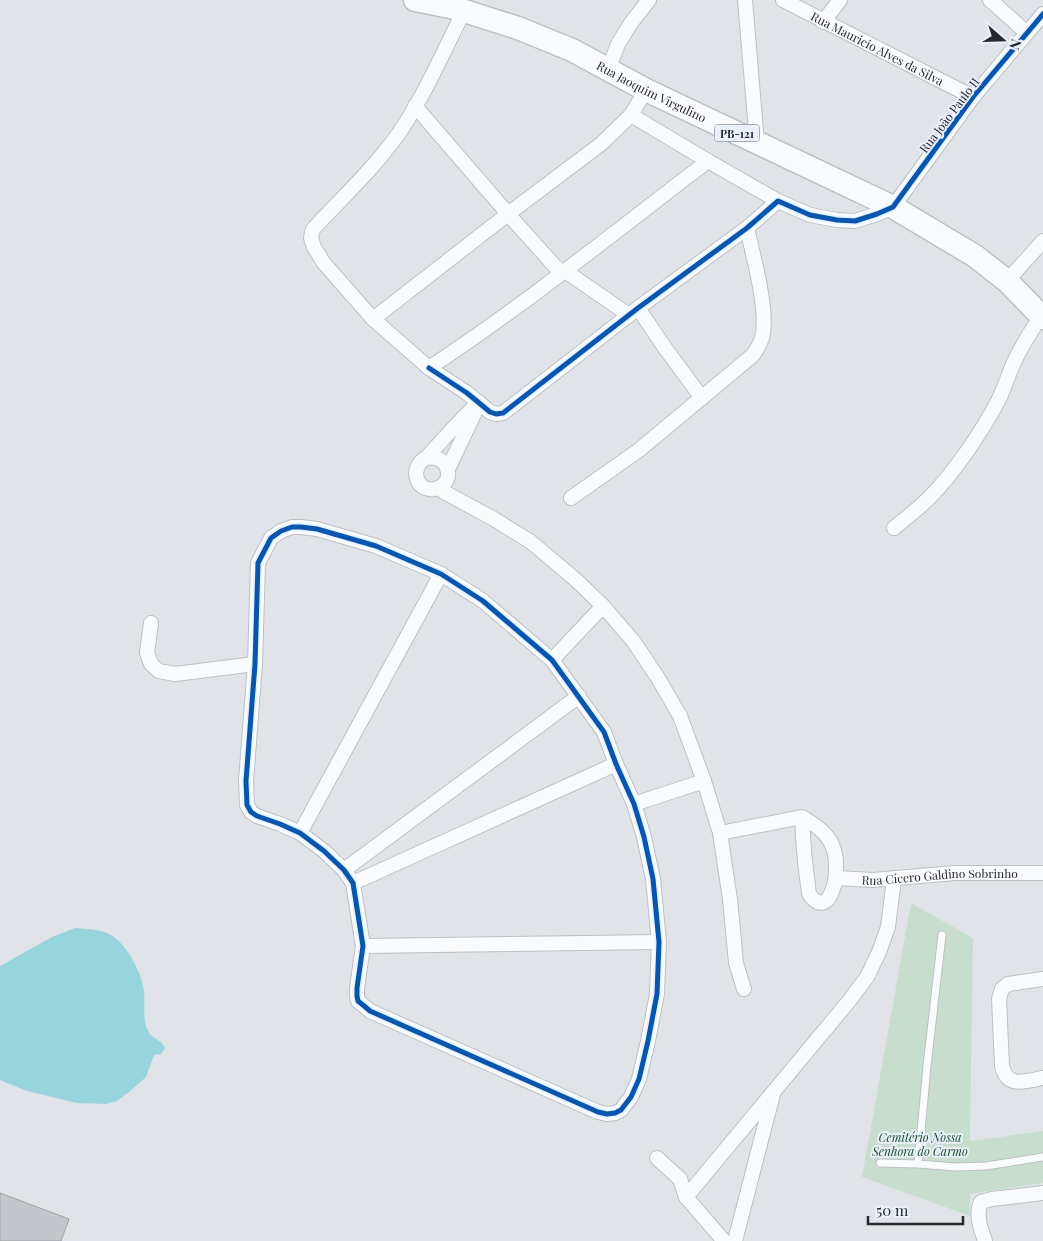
<svg xmlns="http://www.w3.org/2000/svg" width="1043" height="1241" font-family="'Playfair Display',serif">
<rect width="100%" height="100%" fill="#e0e4e8"/>
<path fill="#c7decf" d="M911,903L973,938L970,1141L1043,1131V1183L970,1194V1216L862,1177Z"/>
<path fill="#96d5dc" d="M75,928C86,929 99,929 109,934C126,942 142,973 144,991C145,1002 143,1015 146,1026C151,1041 160,1037 165,1048L161,1054L154,1055L146,1077L129,1092L117,1101L106,1104L77,1103L27,1091L0,1080V966L52,937Z"/>
<path fill="#c3c6ca" stroke="#9da0a4" d="M0,1193L69,1219L61,1241H0Z"/>
<g fill="none" stroke-linecap="round" stroke-linejoin="round">
<g stroke="#bdc0c3" stroke-width="9">
<path id="lane" d="M942,935L927,1066L918,1164L956,1167L986,1166L1043,1157
M880,1163L918,1164"/>
</g>
<g stroke="#bdc0c3" stroke-width="16">
<g id="street">
<path d="M745,0L757,143"/>
<path id="s1" d="M783,0L973,97"/>
<path d="M990,0L1027,33"/>
<path d="M464,11C443,52 425,95 399,133C375,167 343,197 314,228L312,232L311,238L314,247L323,262L373,319L429,368C526,304 616,231 708,161"/>
<path d="M823,22L840,0"/>
<path d="M608,70L618,44L631,23L649,0"/>
<path d="M415,106L508,214L561,273"/>
<path d="M631,115L708,161L778,201"/>
<path d="M565,271L629,315"/>
<path d="M1007,281L1043,241"/>
<path d="M638,308L665,348L702,398"/>
<path d="M373,319L508,214L601,144L631,115L646,90"/>
<path d="M429,368L467,393L490,412L496,414L503,413L638,308L747,228L778,201L810,215L837,220L855,221L877,214L893,207L973,97L1043,14"/>
<path d="M426,458C447,453 457,480 438,488C434,490 428,490 423,487C417,483 414,474 418,466C420,461 425,459 428,456C445,437 461,419 479,402"/>
<path d="M448,469L476,410"/>
<path d="M440,487L444,492L494,519L531,542L576,580L603,606L634,642L658,678L680,716L704,781L720,833L730,899L736,963L744,989"/>
<path d="M571,498L639,450L753,355C757,349 760,344 762,338C769,311 753,256 747,228"/>
<path d="M292,527H301L317,529L376,546L441,574L483,601L552,660L604,732L616,764L634,804L644,837L653,879L659,942L657,994L648,1041L639,1079L631,1097L621,1110L615,1113L607,1114L598,1112L370,1011L363,1005L358,1001L357,996V988L363,946L353,883L344,870L324,851L300,833L280,824L257,816L251,812L247,805L246,781L255,664L258,563L271,538L281,531Z"/>
<path d="M894,528C906,518 918,509 929,498C954,473 981,433 998,401C1005,387 1009,372 1016,358C1023,343 1032,330 1041,316"/>
<path d="M151,623L147,653L151,664L159,671L175,674L255,664"/>
<path d="M552,660L603,606"/>
<path d="M634,804L704,781"/>
<path d="M300,833L441,574"/>
<path d="M720,833L802,817C823,829 837,841 836,867C836,874 836,879 834,886C832,891 830,899 824,902C818,905 811,898 809,893C808,888 808,883 807,878C804,858 803,837 802,817"/>
<path d="M344,870L579,696"/>
<path id="s2" d="M836,878L873,880L955,873H1043"/>
<path d="M353,883L616,764"/>
<path d="M363,946L659,942"/>
<path d="M1043,979L1008,984L1002,989L999,999L1002,1066C1007,1089 1026,1081 1043,1078"/>
<path d="M657,1158L680,1179L686,1197"/>
<path d="M724,1241L686,1197L849,1001L867,977L879,952L888,927L894,879"/>
<path d="M735,1241L773,1094"/>
<path d="M985,1241C981,1229 975,1215 981,1202L992,1199L1043,1193"/>
</g>
</g>
<g stroke="#bdc0c3" stroke-width="25">
<g id="primary">
<path id="s3" d="M415,0L455,8L518,28L572,50L646,90L893,207L975,256L1007,281L1043,318"/>
</g>
</g>
<use href="#lane" stroke="#fafbfc" stroke-width="7"/>
<use href="#street" stroke="#fafbfc" stroke-width="14"/>
<use href="#primary" stroke="#fafbfc" stroke-width="22"/>
<g stroke="#eaf0fa" stroke-width="8">
<path id="cycleway" d="M429,368L467,393L490,412L496,414L503,413L638,308L747,228L778,201L810,215L837,220L855,221L877,214L893,207L973,97L1043,14
M292,527H301L317,529L376,546L441,574L483,601L552,660L604,732L616,764L634,804L644,837L653,879L659,942L657,994L648,1041L639,1079L631,1097L621,1110L615,1113L607,1114L598,1112L370,1011L363,1005L358,1001L357,996V988L363,946L353,883L344,870L324,851L300,833L280,824L257,816L251,812L247,805L246,781L255,664L258,563L271,538L281,531Z"/>
</g>
<use href="#cycleway" stroke="#0057b8" stroke-width="5"/>
</g>
<g text-anchor="middle" dominant-baseline="central" stroke-width="4" stroke-linejoin="round" paint-order="stroke">
<rect fill="#eaf0fa" stroke="#61646a" stroke-width="1" x="714.5" y="124.5" width="45" height="17" rx="4"/>
<g font-size="11" font-weight="bold" fill="#26282c">
<text x="737" y="133">PB-121</text>
</g>
<g font-size="12" fill="#26282c" stroke="#eaf0fa">
<text stroke="none"><textPath href="#s1" startOffset="106">Rua Mauricio Alves da Silva</textPath></text>
<text stroke="none"><textPath href="#s3" startOffset="255">Rua Jaoquim Virgulino</textPath></text>
<text transform="translate(949 115) rotate(-53)">Rua João Paulo II</text>
<text stroke="none"><textPath href="#s2" startOffset="104">Rua Cícero Galdino Sobrinho</textPath></text>
</g>
<g font-size="12" font-style="italic" fill="#145229" stroke="#eaf0fa">
<text x="920" y="1137">Cemitério Nossa<tspan x="920" dy="14">Senhora do Carmo</tspan></text>
</g>
</g>
<g transform="translate(1003 40) rotate(110)" stroke="#eaf0fa" stroke-width="4" paint-order="stroke">
<path d="M0-4L9 19L0 12L-9 19Z" fill="#26282c"/>
<text y="-8" font-size="14" font-weight="bold" text-anchor="middle" fill="#26282c">N</text>
</g>
<path d="M868 1216v8h95v-8" fill="none" stroke="#26282c" stroke-width="2.5"/>
<text x="876" y="1216" font-size="15" fill="#26282c" stroke="#eaf0fa" stroke-width="4" paint-order="stroke">50 m</text>
</svg>
